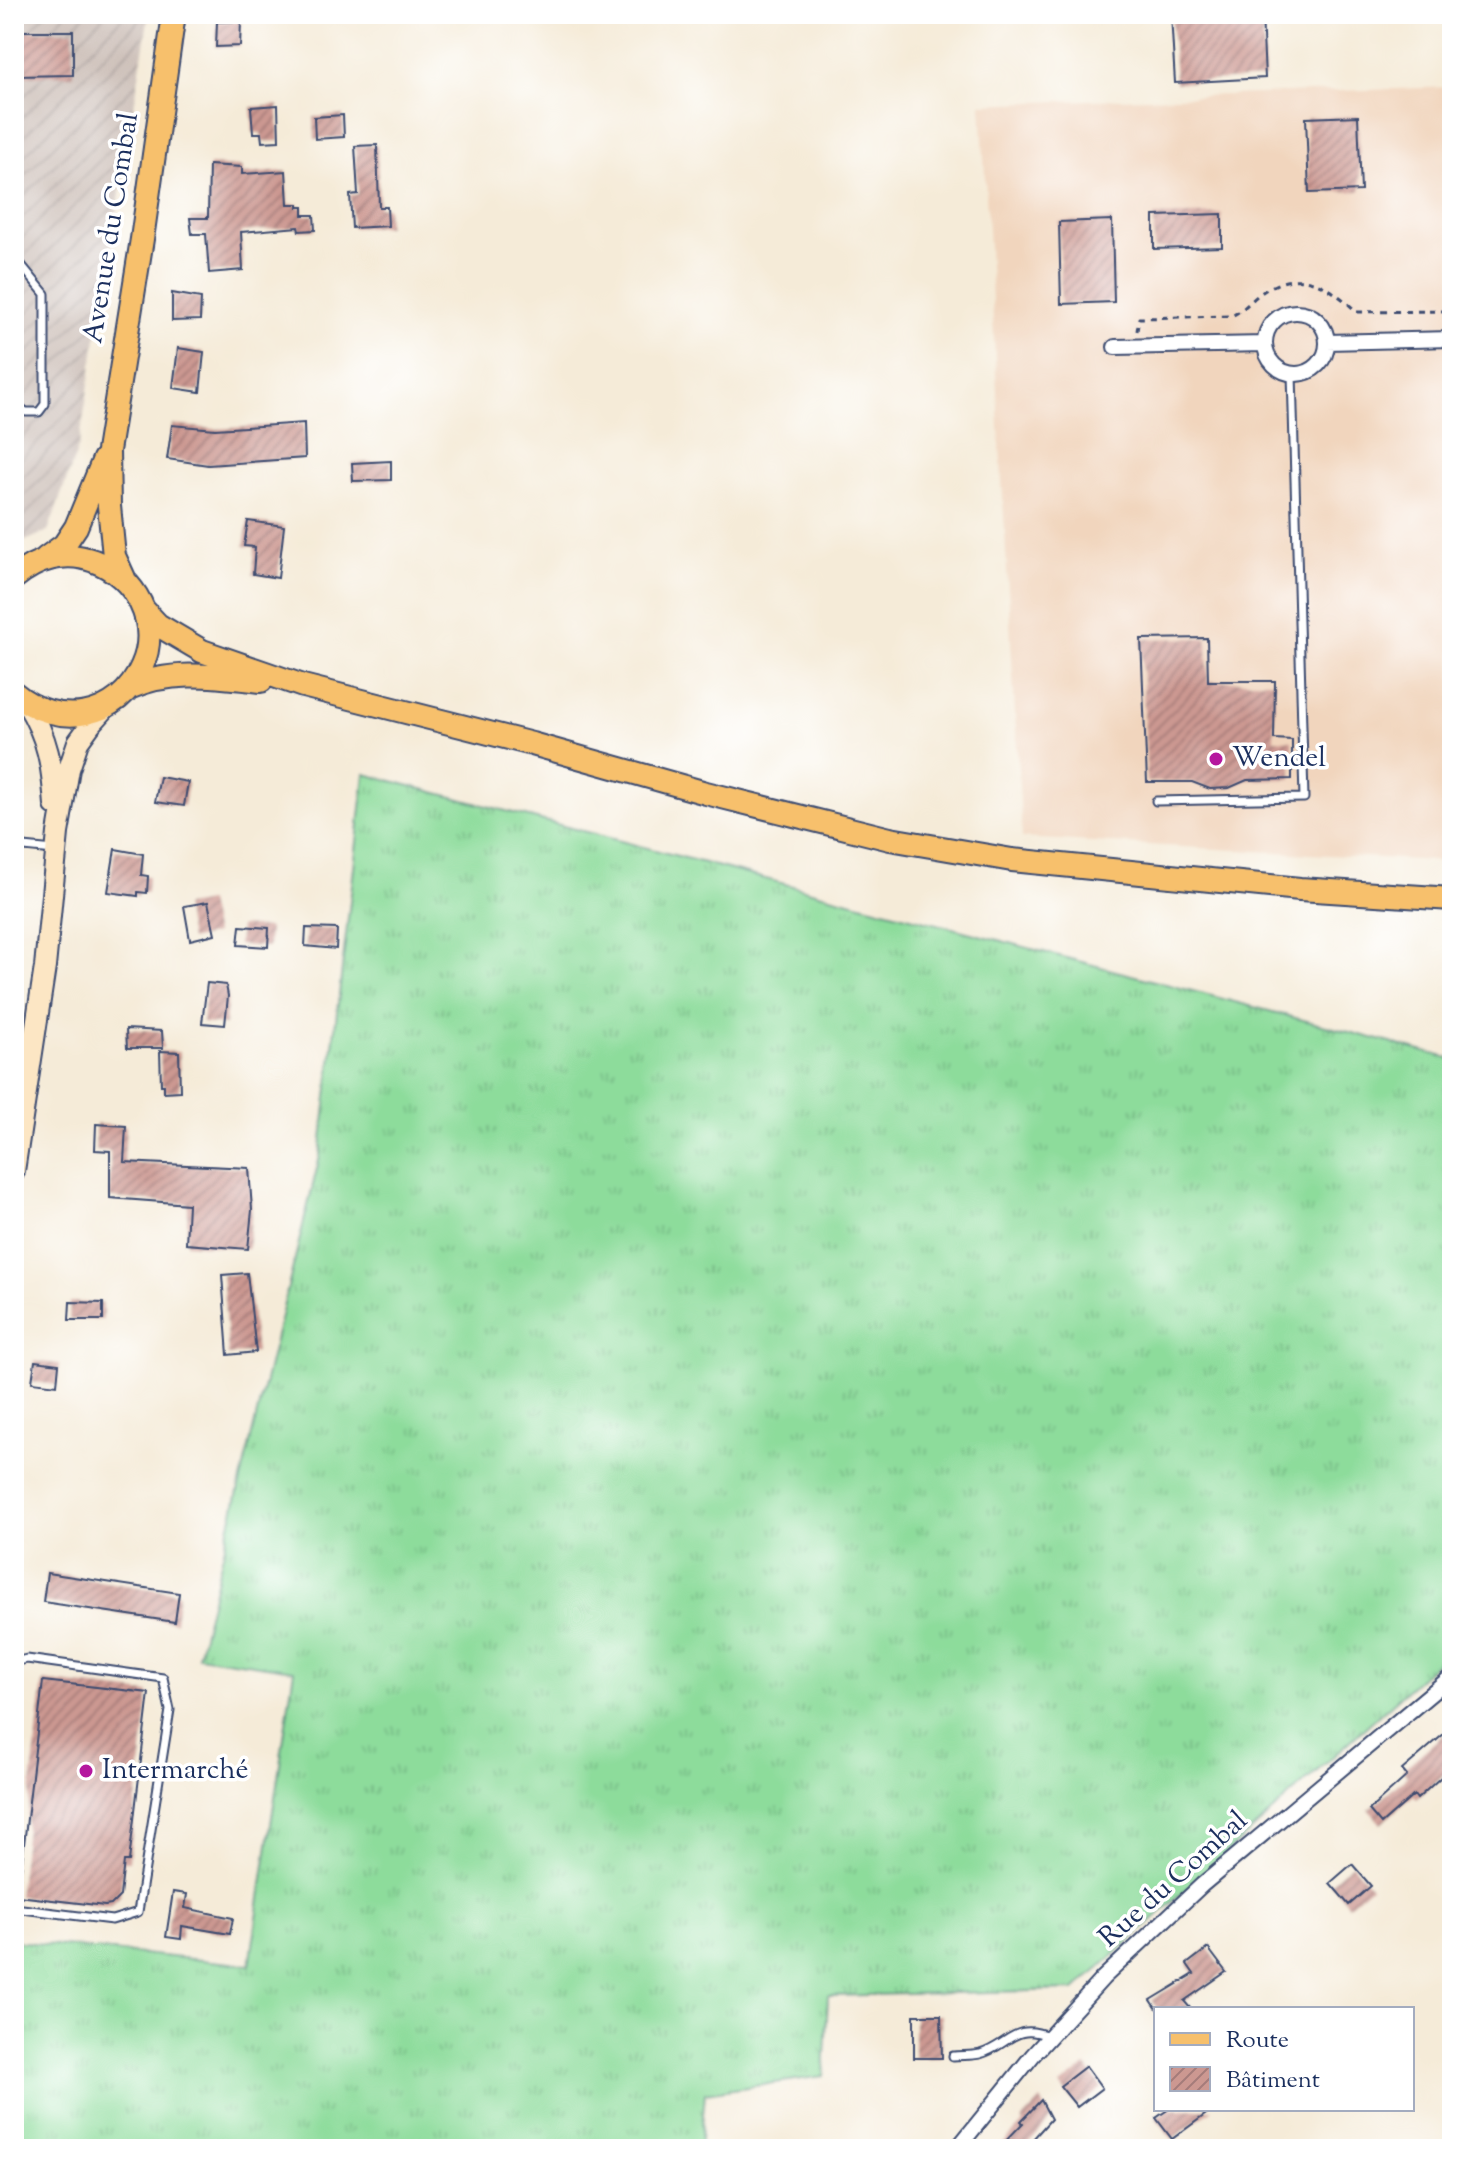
<svg xmlns="http://www.w3.org/2000/svg" width="1466" height="2163" font-family="'Sorts Mill Goudy',serif">
<defs>
<pattern id="industrial-furrows" width="10" height="10" patternUnits="userSpaceOnUse" patternTransform="scale(2)"><rect width="10" height="10" fill="#cec1ba"/><path d="M-1 1l2-2M0 10L10 0M9 11l2-2" fill="none" stroke="#b0a6a2"/></pattern>
<pattern id="grass-tufts" width="24" height="20" patternUnits="userSpaceOnUse" patternTransform="scale(2)"><rect width="24" height="20" fill="#8ddc9b"/><path d="M3 7l-1-3M5 7V3M7 7l1-3M15 17l-1-3M17 17v-4M19 17l1-3" fill="none" stroke="#79bd88"/></pattern>
<pattern id="building-hatch" width="6" height="6" patternUnits="userSpaceOnUse" patternTransform="scale(2)"><rect width="6" height="6" fill="#cc9891"/><path d="M-1 1l2-2M0 6l6-6M5 7l2-2" fill="none" stroke="#a57c7a"/></pattern>
</defs>
<rect width="100%" height="100%" fill="#fff"/>
<filter id="ink" filterUnits="userSpaceOnUse"><feTurbulence type="fractalNoise" baseFrequency=".0125" numOctaves="2"/><feDisplacementMap in="SourceGraphic" scale="16" xChannelSelector="R" yChannelSelector="G"/><feConvolveMatrix kernelMatrix="1 2 1 2 8 2 1 2 1" color-interpolation-filters="sRGB"/></filter>
<filter id="wash" filterUnits="userSpaceOnUse"><feTurbulence type="fractalNoise" baseFrequency=".006" numOctaves="4" result="noise"/><feDisplacementMap in="SourceGraphic" scale="32" xChannelSelector="R" yChannelSelector="G"/><feGaussianBlur stdDeviation="1.8" result="paint"/><feColorMatrix in="noise" values="0 0 0 0 0 0 0 0 0 0 0 0 0 0 0 0 0 1.4 0 .05"/><feComposite in="paint" operator="in"/></filter>
<g filter="url(#wash)">
<rect width="100%" height="100%" fill="#f5ebd8"/>
<path fill="#f1d5bd" d="M1452,87V862L1022,838L981,104Z"/>
<path fill="url(#industrial-furrows)" d="M14,14H149L79,445L48,531L14,546Z"/>
<path fill="url(#grass-tufts)" stroke="#54867c" stroke-width="2" d="M365,774L1452,1059V1649L1075,1990L828,1996L824,2076L705,2093L700,2149H14V1941L250,1965L294,1670L198,1656L320,1156Z"/>
<g id="blocks">
<path fill="url(#building-hatch)" d="M1171,14H1262L1265,78L1175,83Z
M241,21L240,46L216,47L217,22Z
M14,31H73V75L14,76Z
M278,105L279,141L262,142L261,133H253L251,107Z
M343,115L344,137L315,139L314,117Z
M1358,116L1361,191L1309,193L1306,118Z
M377,145L379,207H387L388,226L352,228L350,195L358,194L355,146Z
M209,165L242,167V174L286,171L288,204H298V207H303V215H314L315,230L299,231L298,227L241,232L243,270L209,273L206,234H192L190,218H208Z
M1222,214V247L1154,249V216Z
M1112,220L1114,302L1061,304L1059,222Z
M172,293L201,298L200,320L172,321Z
M178,348L204,352L200,392L173,388Z
M304,423L305,458L208,465L167,459L172,425L215,429Z
M391,461V480L353,481L352,463Z
M248,521L284,526L278,578L253,574L255,547L244,546Z
M1207,638L1208,681H1275L1274,739L1292,740V779L1247,780L1229,788L1210,789L1192,782H1147L1141,639Z
M160,777L188,782L184,806L155,802Z
M115,849L143,854L141,875L148,876L147,893L138,892V896L108,892Z
M208,902L215,934L190,940L184,906Z
M240,926L269,928L268,947L238,945Z
M306,928L337,929L336,949L305,946Z
M207,983L226,985L228,996L225,1025L202,1023Z
M126,1029L162,1031L163,1048H127Z
M160,1051L179,1052L180,1091L164,1092V1085H161Z
M96,1124L126,1126L124,1162L249,1168L252,1210L248,1249L186,1244L188,1204L110,1198V1151L95,1150Z
M247,1273L256,1352L228,1355L222,1275Z
M70,1302L103,1303V1320H69Z
M35,1361L59,1364L57,1385L32,1382Z
M47,1573L179,1593L175,1622L43,1602Z
M43,1681L149,1693L129,1861H124L120,1896L111,1905L105,1906L18,1896Z
M1452,1727V1767L1417,1799L1414,1795L1381,1824L1369,1810L1407,1776L1402,1770Z
M1352,1864L1371,1886L1349,1905L1330,1883Z
M173,1892L187,1894L185,1908L233,1918L230,1934L182,1926L181,1939L166,1937Z
M1208,1948L1226,1972L1184,2001L1191,2009H1157L1151,2000L1194,1974L1187,1964Z
M914,2015H941L942,2058H914Z
M1086,2066L1102,2088L1077,2107L1060,2086Z
M1041,2100L1051,2119L1024,2149H998L1023,2123L1021,2121Z
M1169,2109H1213L1172,2139L1156,2118Z"/>
</g>
</g>
<g filter="url(#ink)">
<use href="#blocks" fill-opacity="0" stroke="#3c4b70" stroke-width="2"/>
<g fill="none" stroke-linecap="round" stroke-linejoin="round">
<g stroke="#3c4b70" stroke-width="11">
<path id="service" d="M14,256L45,294V404L39,412H26L15,404L14,385
M1156,801L1304,798L1292,374
M14,846L54,850
M14,1662L27,1659L163,1678L170,1710L138,1912L112,1920L14,1908
M953,2056C961,2055 972,2056 980,2054C1008,2046 1014,2022 1048,2036"/>
</g>
<g stroke="#3c4b70" stroke-width="18">
<path id="minor" d="M1265 343a31 31 0 1 1 62 0a31 31 0 1 1-62 0Z
M1327,342L1452,339
M1115,347L1265,344
M957,2149L1033,2055L1103,1978L1202,1885L1452,1676"/>
</g>
<g stroke="#3c4b70" stroke-width="24">
<path id="secondary" d="M27,704C48,738 52,765 55,805
M14,1171L45,967L58,833L69,769L78,742L91,724L108,705"/>
</g>
<g stroke="#3c4b70" stroke-width="26">
<path id="primary" d="M46,558L64,545L76,527L104,459
M14,578C36,559 66,550 94,561C135,576 161,623 142,666C119,720 57,729 14,693
M124,578L114,556L109,506L108,451L142,239L174,14
M144,610L158,625L202,651L303,686L532,744L706,793L890,839L1012,860L1300,889L1452,899
M129,688C171,669 216,676 261,681"/>
</g>
<path stroke="#3c4b70" stroke-width="3" stroke-dasharray="6 6" stroke-linecap="butt" d="M1137,331L1139,318L1231,316C1243,311 1250,301 1261,293C1299,266 1328,284 1357,312L1452,311"/>
<use href="#service" stroke="#fff" stroke-width="7"/>
<use href="#minor" stroke="#fff" stroke-width="14"/>
<use href="#secondary" stroke="#fce6c4" stroke-width="20"/>
<use href="#primary" stroke="#f7c06c" stroke-width="22"/>
</g>
</g>
<g fill="#b5179e" stroke="#fff" stroke-width="3">
<circle cx="1216" cy="759" r="8"/>
<circle cx="86" cy="1771" r="8"/>
</g>
<g text-anchor="middle" dominant-baseline="central" stroke-width="7" stroke-linejoin="round" paint-order="stroke">
<g font-size="28" fill="#1b2f5e" stroke="#fff">
<text transform="translate(112 228) rotate(-81)">Avenue du Combal</text>
<text transform="translate(1174 1880) rotate(-42)">Rue du Combal</text>
</g>
<g font-size="28" fill="#1b2f5e" stroke="#fff" text-anchor="start">
<text x="1232" y="759">Wendel</text>
<text x="102" y="1771">Intermarché</text>
</g>
</g>
<rect width="1466" height="2163" fill="none" stroke="#fff" stroke-width="48"/>
<rect x="1154" y="2007" width="260" height="104" fill="#ffffff" stroke="#a4acbf" stroke-width="2"/>
<rect x="1170" y="2033" width="40" height="12" fill="#f7c06c" stroke="#a4acbf" stroke-width="2"/>
<text x="1226" y="2047" font-size="24" fill="#1b2f5e">Route</text>
<rect x="1170" y="2067" width="40" height="24" fill="url(#building-hatch)" stroke="#a4acbf" stroke-width="2"/>
<text x="1226" y="2087" font-size="24" fill="#1b2f5e">Bâtiment</text>
</svg>
